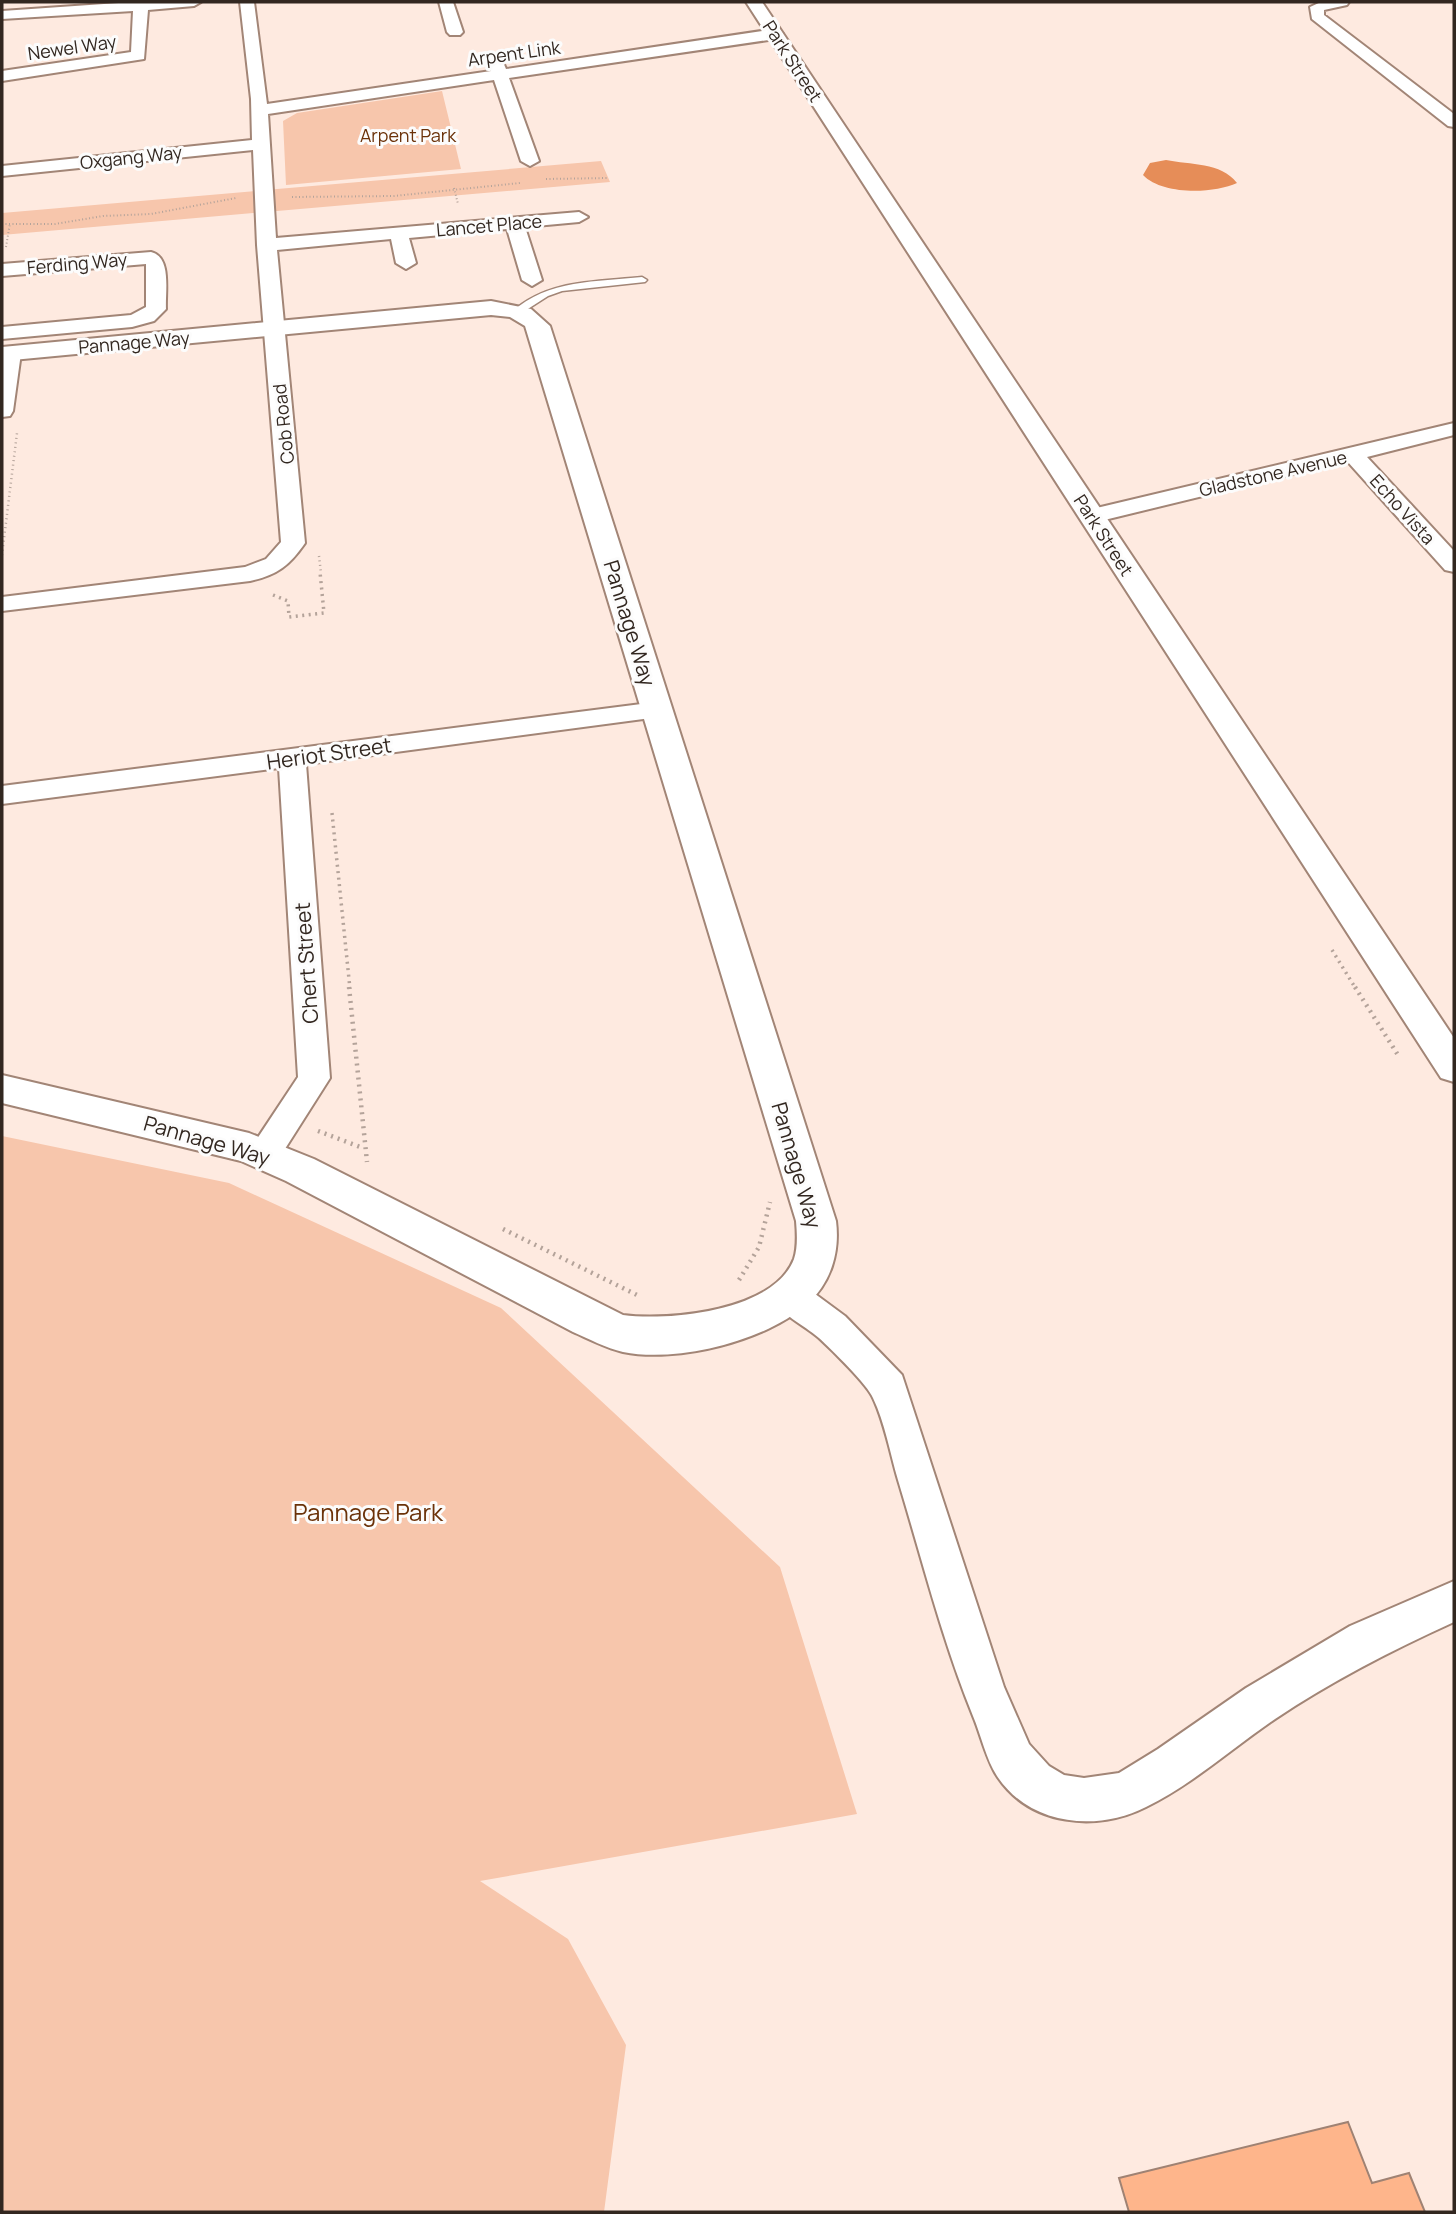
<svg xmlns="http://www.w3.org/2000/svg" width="1456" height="2214" font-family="Manrope,sans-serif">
<rect width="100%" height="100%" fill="#feeae0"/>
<path fill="#f7c6ac" d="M442,91L461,169L286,185L283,121L297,113Z
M601,161L610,182L2,235V213Z
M2,1136L229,1183L501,1308L780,1567L857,1814L480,1881L568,1939L626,2045L604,2212H2Z"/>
<path fill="#e68d58" d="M1166,160C1190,165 1221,162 1237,183C1213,194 1162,195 1143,175L1150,163Z"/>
<path fill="#feb58b" stroke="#9f8273" stroke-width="2" d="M1348,2122L1372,2183L1409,2173L1425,2212H1129L1119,2178Z"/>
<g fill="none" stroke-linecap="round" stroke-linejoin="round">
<g stroke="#a28576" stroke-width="3">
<path id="service" d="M642,277L647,280L645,282L562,291L548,296L520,314L512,312C548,279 597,282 642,277Z"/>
</g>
<g stroke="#a28576" stroke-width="4">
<path id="minor" d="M133,2H201L194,6L148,10L144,59L2,81V71L131,52L133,11L2,19V11Z
M240,2H254L267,104L491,71L489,65L497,60L503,62L506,69L775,29L783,34L775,39L509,78L539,161L530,166L521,161L494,80L268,114L276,238L579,212L588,217L579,222L525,227L542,280L532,286L522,280L507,229L409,238L416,263L406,269L396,263L391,239L277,250L305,543C289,566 277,575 250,581L2,611V597L245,567L266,559L281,542L257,245L253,150L2,176V166L252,140L251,99Z
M439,2H453L463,32L460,35H450L447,32Z
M1321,2H1349L1347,5L1324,10V15L1454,114V127L1448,126L1312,19L1310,7Z
M151,252C172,257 165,292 166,309L154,321L132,327L2,339V327L131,315L146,307V264L2,276V264Z
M11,347L18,349L21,353L13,411L10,416L2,417V352Z
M1454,423V435L1367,457L1454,551V572L1445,570L1347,461L1092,523L1084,521L1080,516L1084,511Z
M657,702L666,704L670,710L666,716L306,764L330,1078L276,1163L264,1167L252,1163L247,1154L298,1077L279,768L2,804V786Z
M790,1281L803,1285L845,1316L902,1375L1004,1687L1029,1744L1049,1766L1064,1775L1084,1778L1119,1773L1158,1749L1246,1688L1350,1626L1454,1581V1622C1392,1650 1332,1681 1275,1719C1232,1748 1193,1784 1146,1807C1097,1832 1030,1826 997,1776C986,1759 981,1735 973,1716C942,1640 922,1559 898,1480C890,1453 885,1423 873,1398C868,1385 831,1349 819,1338C803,1324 781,1316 772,1296L777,1285Z"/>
</g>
<g stroke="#a28576" stroke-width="4">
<path id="tertiary" d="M746,2H762L1454,1038V1082L1441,1078Z
M491,301L531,309L550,326L836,1221C840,1252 831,1283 807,1304C766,1341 677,1363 623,1352C606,1348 589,1339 573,1332L286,1181L241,1161L2,1103V1075L249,1133L314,1159L623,1315C670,1321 774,1311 794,1259C798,1247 797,1233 796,1221L525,326L510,317L491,315L2,361V347Z"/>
</g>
<path stroke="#b4a39a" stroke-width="2" stroke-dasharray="1 2.5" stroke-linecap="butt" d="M546,179L608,178
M454,188L458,204
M292,197L394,196L520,183
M2,224H55L103,216L151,214L236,198
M6,247L10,223"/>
<path stroke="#b4a39a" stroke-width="2.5" stroke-dasharray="1 3.5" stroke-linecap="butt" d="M2,555L17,433
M319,556L321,573"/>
<path stroke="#b4a39a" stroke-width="3.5" stroke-dasharray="2 4.5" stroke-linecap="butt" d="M273,595L288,601L289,617L324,613L320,572
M332,813L350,989
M1332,950L1356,989"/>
<path stroke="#b4a39a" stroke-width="4.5" stroke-dasharray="2 5" stroke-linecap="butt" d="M349,987L367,1162
M1355,987L1398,1055
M318,1131L363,1148
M503,1229L637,1295
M739,1280L759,1247L770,1202"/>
<use href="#service" fill="#fff" fill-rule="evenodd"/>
<use href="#minor" fill="#fff" fill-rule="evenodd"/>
<use href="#tertiary" fill="#fff" fill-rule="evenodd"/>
</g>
<g text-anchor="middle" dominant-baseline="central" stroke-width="6" stroke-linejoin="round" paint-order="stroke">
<g font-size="18" fill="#322720" stroke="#fcfcfc">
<text transform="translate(72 47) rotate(-8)">Newel Way</text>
<text transform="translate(514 53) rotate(-8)">Arpent Link</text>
<text transform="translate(793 61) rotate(57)">Park Street</text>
<text transform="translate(131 157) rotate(-6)">Oxgang Way</text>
<text transform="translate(489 225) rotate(-5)">Lancet Place</text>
<text transform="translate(77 263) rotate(-5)">Ferding Way</text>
<text transform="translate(134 342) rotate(-5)">Pannage Way</text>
<text transform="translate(283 424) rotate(-96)">Cob Road</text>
<text transform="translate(1273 473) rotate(-13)">Gladstone Avenue</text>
<text transform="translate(1403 509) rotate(48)">Echo Vista</text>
<text transform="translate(1104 535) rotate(57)">Park Street</text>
</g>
<g font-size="18" fill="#6b3209" stroke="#fcfcfc">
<text x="408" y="135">Arpent Park</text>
</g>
<g font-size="21" fill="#322720" stroke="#fcfcfc">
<text transform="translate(630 623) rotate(73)">Pannage Way</text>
<text transform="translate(329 753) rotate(-8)">Heriot Street</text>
<text transform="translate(306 963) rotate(-94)">Chert Street</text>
<text transform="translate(207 1140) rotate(16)">Pannage Way</text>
<text transform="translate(797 1165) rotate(74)">Pannage Way</text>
</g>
<g font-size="24" fill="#6b3209" stroke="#fcfcfc">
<text x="368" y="1511">Pannage Park</text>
</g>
</g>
<rect width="1456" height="2214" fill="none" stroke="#322720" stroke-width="7"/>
</svg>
